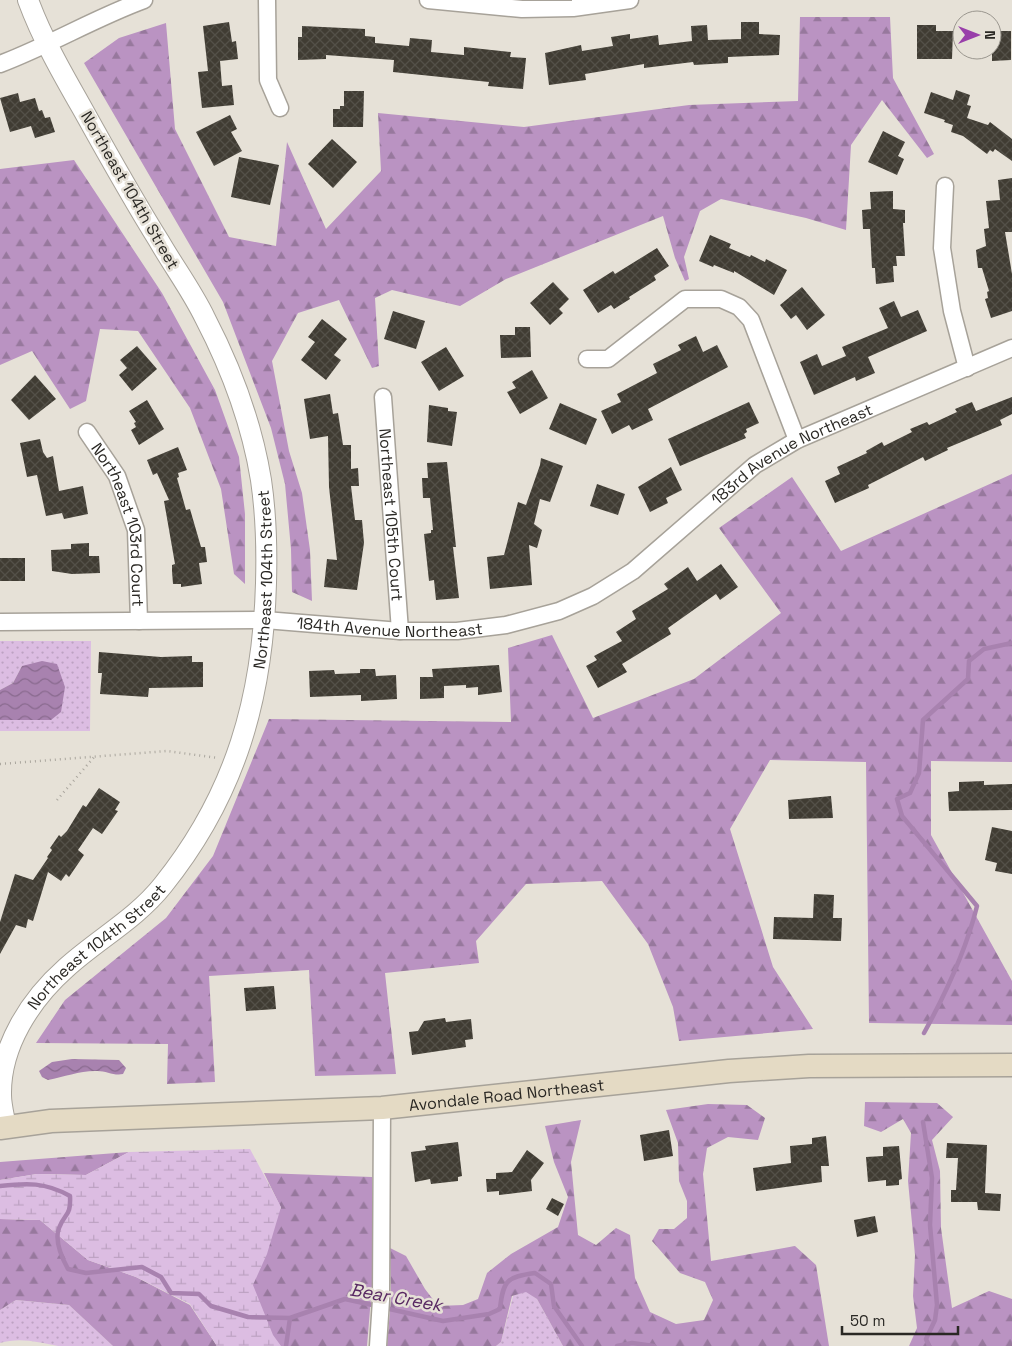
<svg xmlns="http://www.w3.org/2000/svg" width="1012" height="1346" font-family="'Space Grotesk',sans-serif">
<defs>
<pattern id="grass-dots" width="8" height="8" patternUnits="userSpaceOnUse" patternTransform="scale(1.25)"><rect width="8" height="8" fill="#dcbde2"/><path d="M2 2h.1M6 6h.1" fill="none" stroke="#bda2c2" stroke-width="1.8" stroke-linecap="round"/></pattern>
<pattern id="forest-firs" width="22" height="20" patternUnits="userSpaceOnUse" patternTransform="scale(1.25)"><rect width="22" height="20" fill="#ba93c2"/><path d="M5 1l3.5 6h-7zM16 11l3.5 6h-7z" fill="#97789d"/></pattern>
<pattern id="wetland-marsh" width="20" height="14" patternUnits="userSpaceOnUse" patternTransform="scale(1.25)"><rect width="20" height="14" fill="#dcbde2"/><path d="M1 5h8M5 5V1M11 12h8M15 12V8" fill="none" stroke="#bda2c2"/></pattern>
<pattern id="water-waves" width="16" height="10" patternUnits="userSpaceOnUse" patternTransform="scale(1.25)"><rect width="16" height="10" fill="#a882af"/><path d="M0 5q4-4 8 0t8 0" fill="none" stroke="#896a8e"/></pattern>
<pattern id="building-cross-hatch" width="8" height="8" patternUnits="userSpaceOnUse" patternTransform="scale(1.25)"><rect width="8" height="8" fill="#403c33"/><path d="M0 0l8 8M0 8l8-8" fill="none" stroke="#535048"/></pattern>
</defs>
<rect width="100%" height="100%" fill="#e6e1d7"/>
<path fill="url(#grass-dots)" d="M0,641H91L90,731H0V720H51L22,666L13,683L0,690Z
M526,1291L537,1299L563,1346H496L501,1342L513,1296Z
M16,1300L69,1305L113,1346C96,1346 74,1346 58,1346C38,1342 20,1337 0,1343V1310Z"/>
<path fill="url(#forest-firs)" d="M800,17H890L893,78L934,154L927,158L882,100L851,145L846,230L806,218L721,199L700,211L684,257L689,279L685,281L675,258L663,216L506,279L460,306L392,290L375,298L379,366L372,368L339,300L298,313L272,361L289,451L302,493L310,550L312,601L292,592L291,549L285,484L271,428L223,302L84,63L119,38L166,23L175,129L229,237L276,246L287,142L326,229L381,171L378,113L524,127L689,105L798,101Z
M74,160L162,293L215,390L239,457L245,514V584L234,574L221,489L190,408L138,331L100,329L86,401L70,409L32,351L0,365V169Z
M1012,474V762L931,761V835L1012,981V1025L869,1023L866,762L770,760L730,829L773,967L813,1029L679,1041L673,1007L648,944L602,881L526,884L476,941L479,963L385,973L396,1074L315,1076L309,970L209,976L215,1082L167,1084L168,1044L36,1043L65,1000L166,918L213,856L269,719L511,722L508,648L552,635L593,718L694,679L781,613L719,528L792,477L841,551Z
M865,1102L937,1103L953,1117L932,1140L940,1171L941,1228L952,1308L989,1291L1012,1299V1346H909L917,1328L913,1296L915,1255L908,1181L911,1133L903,1119L881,1132L864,1126Z
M708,1104L747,1105L765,1118L758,1140L728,1137L707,1148L703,1174L711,1261L795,1246L816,1265L829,1346H563L537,1299L526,1292L512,1296L501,1342L496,1346H387L391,1299L390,1248L406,1256L425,1289L438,1306L463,1305L478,1299L487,1273L511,1254L558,1227L568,1197L554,1162L545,1126L581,1120L571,1162L578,1235L596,1245L616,1228L630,1235L635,1278L650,1312L676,1324L704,1320L713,1300L705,1282L680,1273L652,1241L659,1229H674L687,1218V1201L679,1181L678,1143L666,1110Z
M129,1152L86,1175L37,1174L0,1180V1162Z
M264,1173L372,1177L373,1273L367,1346H259L233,1278L281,1208Z
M0,1219L40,1220L88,1260L136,1277L190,1305L217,1346H113L69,1305L16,1300L0,1310Z"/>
<path fill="url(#wetland-marsh)" d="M250,1149L281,1207L267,1254L253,1285L273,1335L281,1346H217L190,1304L136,1277L88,1260L40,1220L0,1219V1180L37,1174L86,1175L129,1152Z"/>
<path fill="url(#water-waves)" d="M42,661L57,664L65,687L61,712L51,720H0V690L13,683L22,666Z
M72,1059L119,1060L126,1068L123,1074C113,1076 105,1070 95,1071C79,1071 64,1077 48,1080L42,1077L39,1071L52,1062Z"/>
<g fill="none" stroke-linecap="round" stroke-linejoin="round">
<path stroke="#a882af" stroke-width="4.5" d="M924,1033C946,993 966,951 977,906L902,816L897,799L910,793L919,773L923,720L968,679L969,661L984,649L1012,643
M923,1122L932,1178L930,1225L937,1305L935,1320L926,1339L929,1346
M0,1186C27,1183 45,1182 70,1196C71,1217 65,1212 59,1228C54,1241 62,1258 68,1269L86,1273L142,1267L161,1277L171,1293L199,1294L211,1306L248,1317L290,1318L345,1299L377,1306
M385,1308L443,1321L489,1314L500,1309C503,1280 507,1277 535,1273L551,1284L554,1306L582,1346
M286,1346L290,1318
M617,1346L632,1343L654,1346"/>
</g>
<path fill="url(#building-cross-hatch)" d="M229,22L232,42L236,41L238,59L220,61L222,86L232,85L234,105L202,108L198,72L208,71L203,26Z
M741,22H759V34L780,35L779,55L728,57V63L694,65L693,62L644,68V64L585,74L586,80L549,85L545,53L581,45L582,51L613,46L611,37L630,34V39L658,35L659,45L692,41L691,26L707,25L708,40L741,39Z
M917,25H936V31H953L952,59H917Z
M302,26L365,29V36L375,37V43L409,46L410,38L432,40L431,52L464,55V47L511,52L510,57L526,58L523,89L488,86L489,82L393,72L394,60L326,55V59L298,60V37H302Z
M992,31H1011V60L992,61Z
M956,90L970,95L967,105L971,106L967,118L988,125L990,122L1012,139V161L995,149L993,152L990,150L987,154L963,136L951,132L953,125L944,122L945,120L924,113L931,92L953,100Z
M344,91H364L363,127H333V109H340V106H344Z
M18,93L20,102L35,98L39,111L42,110L45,118L50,117L55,132L35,138L31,126L10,132L0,98Z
M230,115L237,129L231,132L242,151L214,166L196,132Z
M883,131L905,142L898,156L904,159L897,175L868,162Z
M332,139L357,162L333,188L308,164Z
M239,157L279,165L270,205L231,197Z
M1012,178V232H1005L1012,274V311L991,318L985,299L988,298L987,292L989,291L982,268H978L976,250L986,246L984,229L989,228L986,201L1000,200L998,180Z
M893,191V209L905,210V223H903L905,256H896L897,266H893L894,282L876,284L875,268H872L870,229H863L862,210L871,209L870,192Z
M710,235L731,244L729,248L750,257L751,255L765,262L766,259L787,270L774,295L734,271V273L714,265L713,267L699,261Z
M657,248L669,266L654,276L656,280L629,297L630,299L614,309L611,305L598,313L583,290L613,271L615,274Z
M553,282L569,299L559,309L563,313L550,325L530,303Z
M802,287L825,315L807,330L796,315L791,319L780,305Z
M894,301L901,317L918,310L927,331L868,357L875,373L856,381L855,377L814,395L800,362L817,354L822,366L846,356L842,347L888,328L879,308Z
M393,311L425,321L416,349L384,339Z
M322,319L347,339L334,355L341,360L326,380L301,360L315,342L308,337Z
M515,327H530L531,357L501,358L500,335H515Z
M696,336L703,352L717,345L728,367L648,409L653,420L632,430L629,425L612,434L601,411L621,402L617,394L657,373L653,364L681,350L678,345Z
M137,346L157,369L132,391L119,375L127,368L120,360Z
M446,347L464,376L439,391L421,362Z
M532,370L548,398L520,414L507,392L516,388L512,382Z
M35,375L56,399L29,420L11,400Z
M330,394L333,414L338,413L343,445H351V469L358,468L359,486H351L355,520H362L364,543L357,590L324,587L327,559L337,560L329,487L328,436L310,439L304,399Z
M1012,397V414L1000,420L1002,425L947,448L948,450L925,461L923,457L868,485L869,488L835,503L825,481L840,474L837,467L867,453L866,451L882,442L884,446L912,432L910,429L927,422L929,425L957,412L955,409L972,402L976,411Z
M147,400L164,429L139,445L131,430L136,427L134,423L136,422L129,411Z
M749,402L759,423L746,429L747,432L744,434L746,438L680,466L668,439Z
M560,403L597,419L586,445L549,429Z
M429,405L448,408V411L457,412L452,446L427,442Z
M40,439L43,452L47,458L53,456L59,491L83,486L88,514L64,519L62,513L46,516L37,475L27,477L20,443Z
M178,447L187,470L178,473L179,477L177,478L186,510L190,509L201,547H205L207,562L199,563L202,584L181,587V584H173L172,571V565L175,564L164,501L169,500L157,473L153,475L147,460Z
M541,458L563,466L550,502L540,499L534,524L542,530L537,548L529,545L532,585L490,589L487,557L504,555L518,502L526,505L540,465Z
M447,462L456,547H453L459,598L436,600L434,580L429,581L424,534L431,533V530H433L430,498H423L422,478H428L427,463Z
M671,467L682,490L666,498L668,503L650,512L638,487Z
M597,484L625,494L618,515L590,506Z
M89,543V556H99L100,573L72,574L52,571L51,550L71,549V544Z
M0,558H25V581H0Z
M721,564L738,587L720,600L716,594L668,628L671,634L622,664L627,672L598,688L586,666L597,660L594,656L622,641L616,632L636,619L632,611L668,589L664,584L688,567L697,581Z
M99,652L161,657L192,656V662H203V687L149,688L148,697L100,694L102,673H98Z
M499,665L502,692L478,695V687L466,688V685L444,686V698L420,699V677H433L432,669Z
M360,669H375L376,676L396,675L397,699L361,701V695L310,697L309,671L334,670L335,674L360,673Z
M984,781V785L1012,784V810L949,811L948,792L959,791V782Z
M99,788L120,802L115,810L118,811L102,834L93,828L78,850L84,855L69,877L66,874L61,881L48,872L33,921L28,919L26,928L16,925L0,954V922L15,874L33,880L48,858L47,857L52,850L50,848L59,835L61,837L67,831L83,805L86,807Z
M831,796L833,818L789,819L788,800Z
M992,827L1012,831V874L995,871L997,863L985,860Z
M814,894L834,895L833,918H842L841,941L773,939L774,917L813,918Z
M274,986L276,1009L246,1011L244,988Z
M445,1018L446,1022L471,1019L473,1039L465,1040L466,1047L412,1055L409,1032L418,1031L424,1021Z
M669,1130L673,1156L644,1161L640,1135Z
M826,1136L829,1166H821L822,1182L756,1191L753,1168L791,1163L790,1146L812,1144V1138Z
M458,1142L462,1176L458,1177V1181L431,1184L430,1179L415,1182L411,1152L426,1150L425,1146Z
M947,1143L987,1145L985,1193L1001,1194L1000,1211L978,1210L977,1202H951V1190H956L958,1158H946Z
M899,1146L902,1179L899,1180V1185L886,1186V1180L868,1182L866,1157L883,1156V1147Z
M527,1150L544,1163L531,1180L532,1191L499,1195V1191L487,1192L486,1179H496V1173L512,1172Z
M552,1198L564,1204L558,1216L546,1209Z
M875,1216L878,1232L857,1237L854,1220Z"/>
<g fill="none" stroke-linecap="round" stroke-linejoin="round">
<g stroke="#a7a299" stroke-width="19">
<g id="minor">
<path d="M267,0L268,80L280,108"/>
<path d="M428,0L522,9L573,8L630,0"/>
<path d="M0,64C50,45 95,18 144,0"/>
<path d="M945,186L942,248L952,311L967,368"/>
<path d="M587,359H608L685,299H721L739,307L751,320L797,440"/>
<path id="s1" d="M383,397L400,631"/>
<path id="s2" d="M87,432L117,476L136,530L139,621"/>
<path id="s3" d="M0,622L265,620L400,631H457L506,625L559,611L593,596L633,571L755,465L797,440L1012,348"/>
<path d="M378,1346L381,1300L382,1108"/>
</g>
</g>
<g stroke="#a7a299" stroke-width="22">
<g id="tertiary">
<path id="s4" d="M6,1127C4,1116 1,1105 1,1095C0,1046 31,999 66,968C98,939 136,919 163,885C236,794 263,697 266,583C267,549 266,514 261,480C252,425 231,368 205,318C192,291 174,267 159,241C132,198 107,153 82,108C62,73 42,38 28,0"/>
</g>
</g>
<g stroke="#a7a299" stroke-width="25">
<g id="secondary">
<path id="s5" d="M0,1128L51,1121L382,1108L729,1071L809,1066L1012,1065"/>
</g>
</g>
<path stroke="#aaa69e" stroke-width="2.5" stroke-dasharray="1 4" stroke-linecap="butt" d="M0,764L167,751L218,758
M57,800L95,756"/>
<use href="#minor" stroke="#fff" stroke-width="16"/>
<use href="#tertiary" stroke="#fff" stroke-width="20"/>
<use href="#secondary" stroke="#e4dac4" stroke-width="22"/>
</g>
<g text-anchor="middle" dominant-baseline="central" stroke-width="5" stroke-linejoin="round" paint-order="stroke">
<g font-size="16" fill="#2a2824" stroke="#e6e1d7">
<text transform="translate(130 190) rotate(60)">Northeast 104th Street</text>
<text stroke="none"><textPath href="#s3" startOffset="845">183rd Avenue Northeast</textPath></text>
<text stroke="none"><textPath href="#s1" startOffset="118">Northeast 105th Court</textPath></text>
<text stroke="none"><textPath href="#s2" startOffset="101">Northeast 103rd Court</textPath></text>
<text stroke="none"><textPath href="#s4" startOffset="636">Northeast 104th Street</textPath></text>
<text stroke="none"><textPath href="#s3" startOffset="390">184th Avenue Northeast</textPath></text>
<text stroke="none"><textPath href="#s4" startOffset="216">Northeast 104th Street</textPath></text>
<text stroke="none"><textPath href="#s5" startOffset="508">Avondale Road Northeast</textPath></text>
</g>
<g font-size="18" font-style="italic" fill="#582862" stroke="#e6e1d7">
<text transform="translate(396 1297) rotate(10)">Bear Creek</text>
</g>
</g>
<g transform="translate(977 35) rotate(90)"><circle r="24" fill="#e6e1d7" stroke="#9b978f"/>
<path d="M0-4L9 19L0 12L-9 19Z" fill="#993faa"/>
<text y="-8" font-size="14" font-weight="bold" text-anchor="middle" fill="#2a2824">N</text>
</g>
<path d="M842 1326v8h116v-8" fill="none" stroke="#2a2824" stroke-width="2.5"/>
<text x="850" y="1326" font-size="15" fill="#2a2824" stroke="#e6e1d7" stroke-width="4" paint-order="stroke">50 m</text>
</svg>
